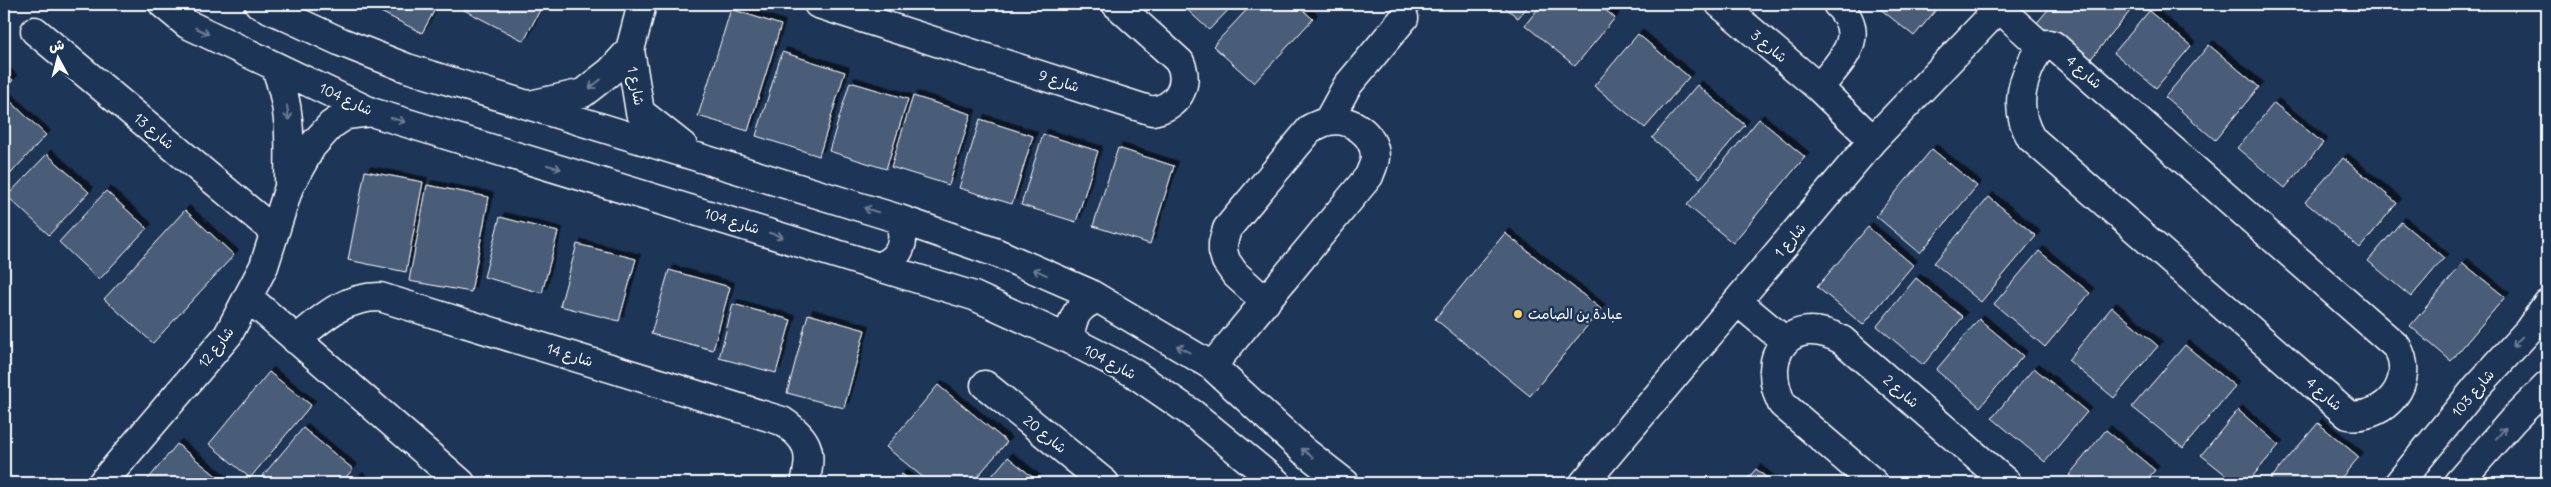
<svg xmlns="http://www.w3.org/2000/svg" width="2551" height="487" font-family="Delius,'Playpen Sans Arabic',sans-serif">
<defs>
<filter id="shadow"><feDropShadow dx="4.5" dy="-4.5" stdDeviation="0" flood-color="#0009"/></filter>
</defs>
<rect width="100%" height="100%" fill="#1d3557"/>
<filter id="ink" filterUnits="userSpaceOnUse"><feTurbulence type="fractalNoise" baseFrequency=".02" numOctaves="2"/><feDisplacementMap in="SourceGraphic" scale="10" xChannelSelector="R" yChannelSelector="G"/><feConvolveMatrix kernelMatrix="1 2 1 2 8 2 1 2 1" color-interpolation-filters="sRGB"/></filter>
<g filter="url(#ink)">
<path fill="#4a5d79" stroke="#fff" filter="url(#shadow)" d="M373,4H438L422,33L371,7Z
M467,4H543L524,41L464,10Z
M1181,4H1234L1209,30Z
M1252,4H1296L1313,19L1254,83L1213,46Z
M1501,4H1530L1518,18Z
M1542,4H1598L1615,18L1575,66L1525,25Z
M1874,4H1941L1914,36Z
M2053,4H2136L2084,67L2035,25Z
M731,9L781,25L748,131L698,116Z
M2149,11L2191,46L2156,88L2114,53Z
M1638,34L1689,77L1645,128L1594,86Z
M2209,45L2259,87L2215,140L2165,97Z
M782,52L845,72L819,156L756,136Z
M4,71L13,80L4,90Z
M850,82L908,99L886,169L829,151Z
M1697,85L1745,125L1700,178L1652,138Z
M913,96L971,114L949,185L891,167Z
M8,99L46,135L4,181V104Z
M2274,103L2323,143L2285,188L2237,148Z
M980,119L1033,136L1012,204L959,188Z
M1759,119L1805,157L1733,243L1687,205Z
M1043,134L1098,151L1076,222L1021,205Z
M1118,148L1174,166L1150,244L1093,226Z
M1932,149L1977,186L1920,253L1876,216Z
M47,154L89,192L49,235L7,196Z
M2343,158L2397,203L2360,248L2305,202Z
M365,171L423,182L406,272L348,260Z
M427,185L489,197L471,292L409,281Z
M106,191L147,228L99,280L59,242Z
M1989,197L2036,236L1981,302L1934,263Z
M185,210L234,255L153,343L104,299Z
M500,217L558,232L542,293L484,277Z
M2401,222L2444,258L2411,297L2368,261Z
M1868,227L1913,265L1863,325L1817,287Z
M1505,233L1601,309L1530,396L1435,319Z
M577,244L636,259L619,321L560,306Z
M2039,251L2090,293L2045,347L1994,304Z
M2463,263L2505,297L2451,361L2410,326Z
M669,270L730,287L713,350L651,334Z
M1916,278L1963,317L1923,365L1877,326Z
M733,304L791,320L776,373L719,358Z
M2112,307L2158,346L2114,398L2068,360Z
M808,314L865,330L844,408L787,393Z
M1979,319L2023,356L1980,407L1936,370Z
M2185,345L2235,386L2183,448L2132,407Z
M2034,368L2087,412L2045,462L1992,418Z
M269,372L311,405L250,478L209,444Z
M938,385L1007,442L972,483H930L886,447Z
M2238,410L2279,445L2247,483H2236L2201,455Z
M2318,423L2359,457L2337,483H2267Z
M303,428L353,469L341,483H266L260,479Z
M2106,430L2155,470L2144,483H2079L2069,475Z
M177,444L225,483H145Z
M1008,457L1040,483H986Z
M1756,469L1773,483H1744Z
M902,474L913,483H894Z
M358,477L365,483H352Z"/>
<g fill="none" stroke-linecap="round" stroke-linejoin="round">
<g stroke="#fff" stroke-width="31">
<path id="minor" d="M163,4L187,24L371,112L974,296L1070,340L1132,372L1193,414L1277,483
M259,4L341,42L407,68L899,219L997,253L1089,293L1212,366L1304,451L1345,483
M642,4L630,50L640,112L683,146
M818,4L1152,111C1176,108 1191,86 1180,62L1116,4
M1720,4L1819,88L1873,140
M1999,8L2041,46
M35,31L274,231
M2048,44L2053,45L2397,347C2417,381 2386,420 2348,415L2031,138C2012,106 2023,75 2041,46Z
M275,66C291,107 290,139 289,182
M1819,88C1840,61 1870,37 1837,4
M530,105L583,93L611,71L630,50
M1328,121L1347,86L1404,18
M879,267C901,257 907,241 899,219
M249,298L461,483
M1738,302L1785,341
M296,340C322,318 344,297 380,297L782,421C809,439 813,452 805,483
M1070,340C1071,319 1077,305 1098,299
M1212,366L1369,176C1371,170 1375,163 1375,157C1375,134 1350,117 1329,121C1323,122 1316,126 1311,128L1227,229L1223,243V251L1226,261L1235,274L1266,302
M985,385L1105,483
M102,483L228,335L264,266L289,187L312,146L331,125L346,115L371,112
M1584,483L1873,140L2003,4
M1874,483L1782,404C1758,354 1791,312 1842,340L2007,483
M2399,483L2476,388L2528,331L2547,304
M2458,483L2513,420L2547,386"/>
</g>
<use href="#minor" stroke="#1d3557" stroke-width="28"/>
</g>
<defs><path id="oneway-shaft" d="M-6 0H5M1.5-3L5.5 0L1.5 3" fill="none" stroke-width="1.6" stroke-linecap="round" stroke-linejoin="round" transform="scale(1.25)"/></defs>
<g stroke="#6c7c92">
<use href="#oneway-shaft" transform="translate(202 31) rotate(26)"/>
<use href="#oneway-shaft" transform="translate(595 84) rotate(142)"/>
<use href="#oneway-shaft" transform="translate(288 113) rotate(83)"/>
<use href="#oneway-shaft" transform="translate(398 120) rotate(17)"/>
<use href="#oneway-shaft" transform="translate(554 167) rotate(17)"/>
<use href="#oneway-shaft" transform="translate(871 210) rotate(-163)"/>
<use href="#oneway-shaft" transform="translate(776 235) rotate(17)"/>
<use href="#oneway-shaft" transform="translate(1040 272) rotate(-156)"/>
<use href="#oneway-shaft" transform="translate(2517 342) rotate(133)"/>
<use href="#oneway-shaft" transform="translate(1183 349) rotate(-151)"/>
<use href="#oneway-shaft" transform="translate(2501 433) rotate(-49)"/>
<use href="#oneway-shaft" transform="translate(1307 453) rotate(-141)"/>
</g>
</g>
<circle fill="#ffd166" stroke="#1d3557" stroke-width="2" cx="1518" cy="314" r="5"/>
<g text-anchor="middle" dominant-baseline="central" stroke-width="5" stroke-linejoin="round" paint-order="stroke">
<g font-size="14" fill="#fff" stroke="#1d3557">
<text transform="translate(1769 46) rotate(40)">شارع 3</text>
<text transform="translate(2084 72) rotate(41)">شارع 4</text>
<text transform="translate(1059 81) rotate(18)">شارع 9</text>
<text transform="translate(636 86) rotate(79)">شارع 1</text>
<text transform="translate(346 99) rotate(25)">شارع 104</text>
<text transform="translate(154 131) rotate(40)">شارع 13</text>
<text transform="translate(732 221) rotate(17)">شارع 104</text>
<text transform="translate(1790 240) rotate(-50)">شارع 1</text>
<text transform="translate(216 347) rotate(-52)">شارع 12</text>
<text transform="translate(570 355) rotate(17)">شارع 14</text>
<text transform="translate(1110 362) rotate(28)">شارع 104</text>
<text transform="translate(1901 391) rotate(41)">شارع 2</text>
<text transform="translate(2473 393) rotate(-50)">شارع 103</text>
<text transform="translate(2324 394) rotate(41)">شارع 4</text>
<text transform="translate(1045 434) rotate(39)">شارع 20</text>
</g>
<g font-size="14" fill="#fff" stroke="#1d3557" text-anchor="start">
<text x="1528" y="314">عبادة بن الصامت</text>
</g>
</g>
<rect width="2551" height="487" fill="none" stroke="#1d3557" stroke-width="20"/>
<rect x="10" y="10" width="2531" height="467" fill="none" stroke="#fff" stroke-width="2" filter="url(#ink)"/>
<g transform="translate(58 58) rotate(353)" stroke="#1d3557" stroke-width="4" paint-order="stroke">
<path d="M0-4L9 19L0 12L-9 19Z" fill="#ffffff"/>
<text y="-8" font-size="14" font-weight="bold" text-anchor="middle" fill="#ffffff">ش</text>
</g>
</svg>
